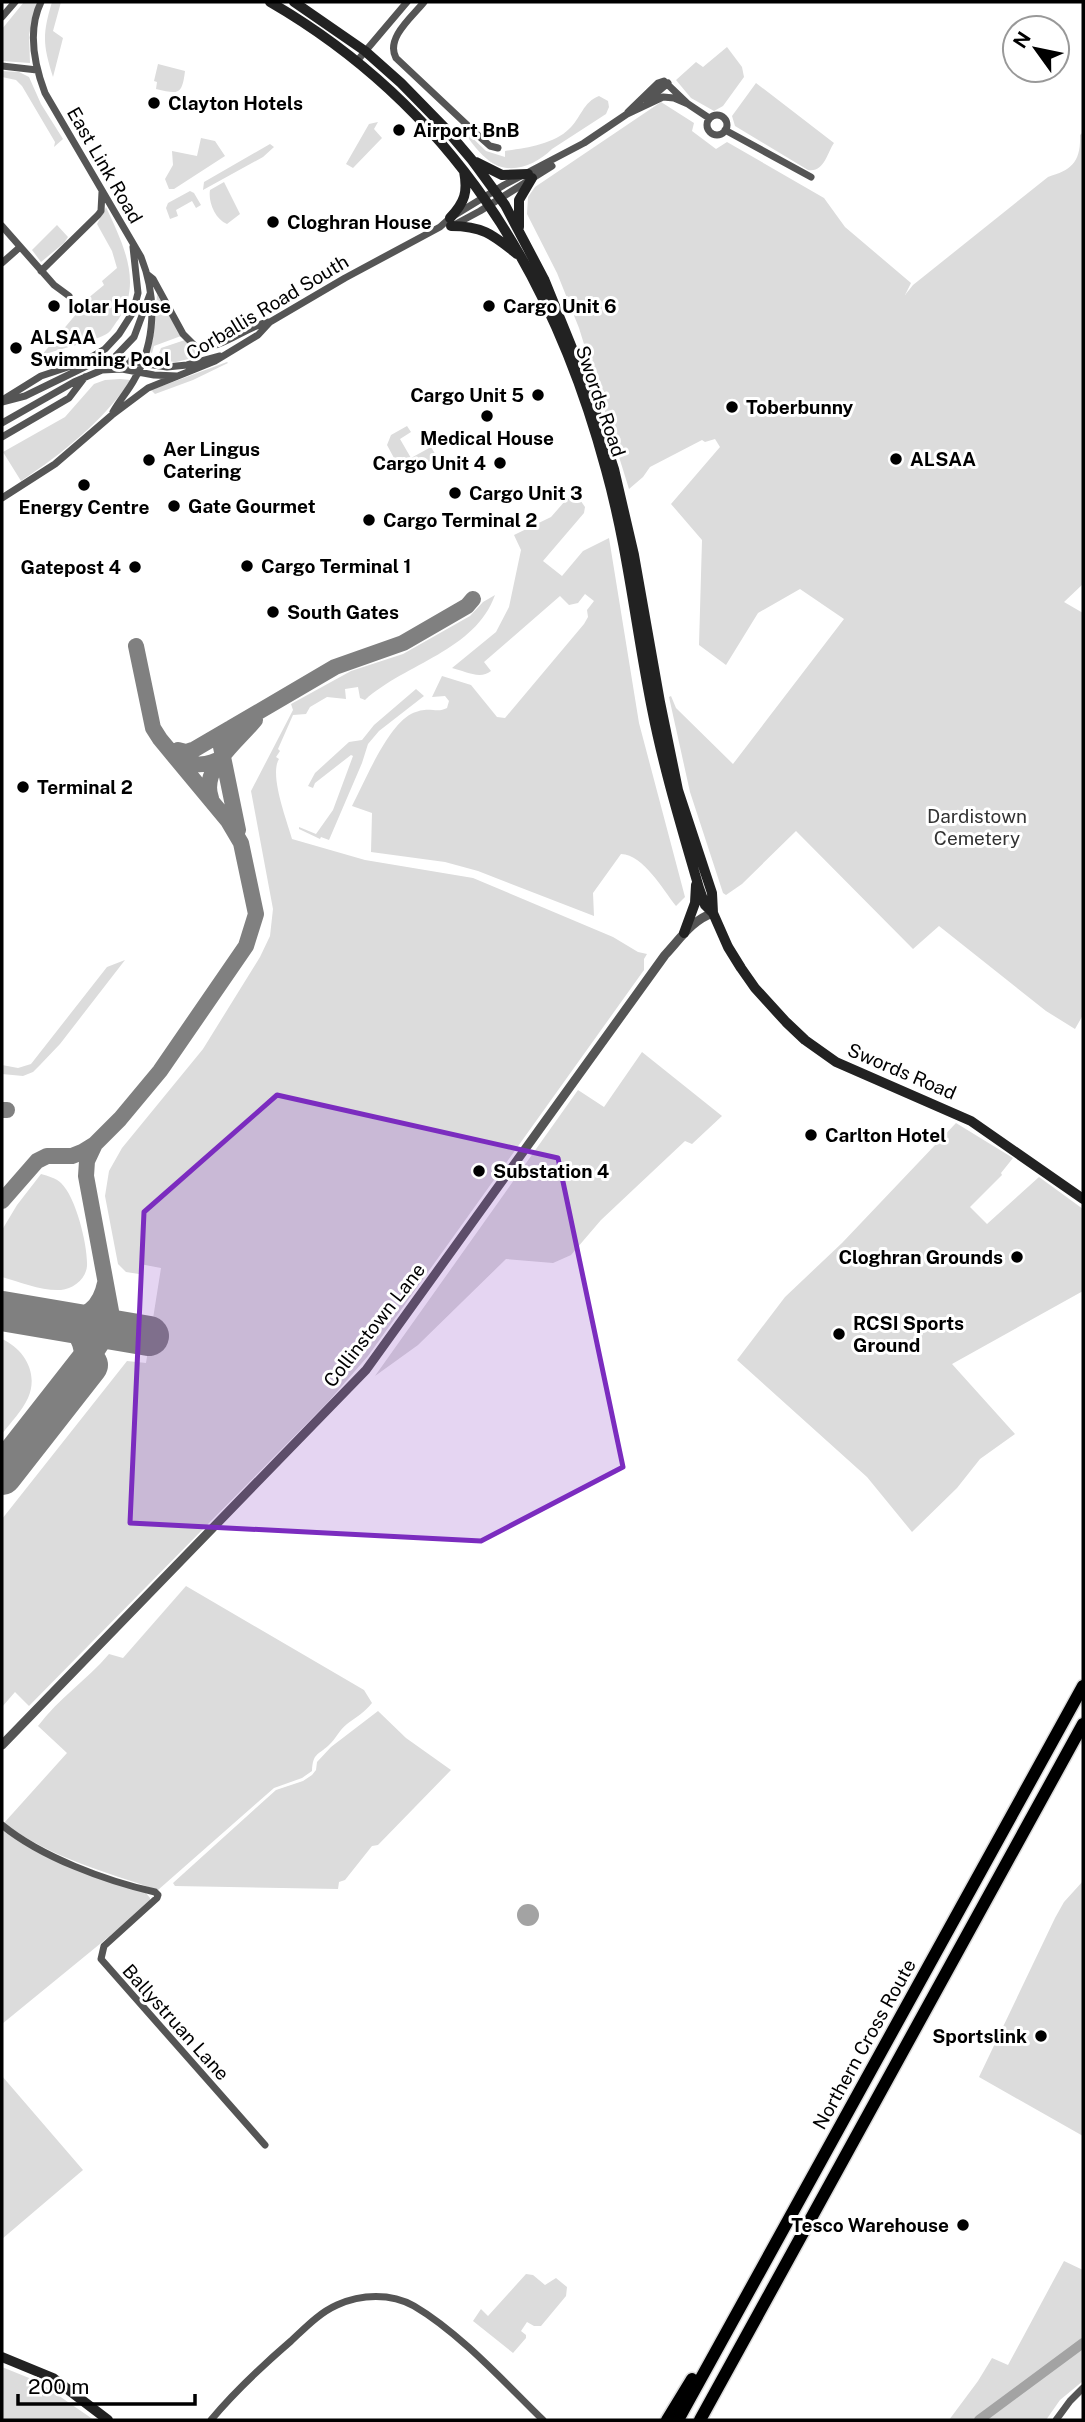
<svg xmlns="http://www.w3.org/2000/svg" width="1085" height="2422" font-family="'Public Sans',sans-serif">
<rect width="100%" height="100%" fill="#fff"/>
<path fill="#dcdcdc" d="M24,2H37L29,35L30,63L2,61V29Z
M52,2H61L53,31L63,38L53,77C43,45 42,35 52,2Z
M727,47L742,67L744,77L723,106L714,111L691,98L676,80L696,62L703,67Z
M158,64L185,71C182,96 178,94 156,89L157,82L154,81Z
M2,71L19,72L29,77L41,104L63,139L54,147L55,142L22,86L16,80L2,77Z
M756,83L834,143C827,153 824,173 808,170L735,126L732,116Z
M599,96L608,101L609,107L606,114L552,149C535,166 507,177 487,159C476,150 467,136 458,124L486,151L505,157V151C526,148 554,144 569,129C581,118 583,102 599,96Z
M661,102L694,123L692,131L716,149L727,142L824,198L845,227L911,283L905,295L913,285L1048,177C1072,170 1081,162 1080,135L1083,132V584L1064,602L1083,613V1015L1075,1029L1046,1011L939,926L913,949L796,831L742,884L726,895L723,893L690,792L669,697L671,696L676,708L733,764L844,619L800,589L758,613L726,665L699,645L702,540L671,504L720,447L715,439L705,442L702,440L650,467L643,477L629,489L579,328L557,273L527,214L528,197L535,187Z
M378,122L374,129L382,138L353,168L346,164L369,124Z
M201,138L215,141L225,156L174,189H169L165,179L173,165L172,151L197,156Z
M270,144L274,147L263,157L203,190L204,182Z
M224,182L240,214L227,224C215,219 208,202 210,190Z
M190,191L194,193L201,205L196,208L192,201L176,210L178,216L170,219L166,208L168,203Z
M106,207C122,242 144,283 118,320C115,323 112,330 108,333C97,341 57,349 41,356L82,307L81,304L104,285L102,281L117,268L112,251L97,224Z
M57,225L68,237L64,243L41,262L32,250Z
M157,294L181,336L154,346L152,353L150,352L155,326Z
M185,340L190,347L201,353V356L176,362L156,361L161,348Z
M227,362L228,363L193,380L155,394L151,390Z
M120,379L131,380C102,422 63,453 21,481L3,452L65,417L94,384L105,380Z
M407,426L411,432L400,439L411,458L431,447L437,457L408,474L401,471L387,445L391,435Z
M572,493L576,494L585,507L584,513L543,561L562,576L583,551L609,538L639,723L685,897L676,906C663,890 644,855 621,854L593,893L594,916L478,871L445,862L371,852L372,813L352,806C365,781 387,727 411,714C429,705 436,714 447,708L449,701L445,696L432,697L442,676L471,685L497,717L505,718L584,624L588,617L587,610L594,601L585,594L578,603L569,605L560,596L484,662L491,671C480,680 465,671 452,668L496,632L509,607L521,550L514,535L551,517Z
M495,595C475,651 406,663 365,700L360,698L358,687L345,689L346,699L327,697L310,707L306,714L293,715L278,749L280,751L276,757L279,759C269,775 287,821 292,839L365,860L473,878L613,937L638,952L647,954L644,959V970L368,1356L328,1402L29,1706L15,1692L2,1707V1519L127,1361L146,1363L161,1268L140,1264L139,1274L126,1272L118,1264L105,1196L109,1171L122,1148L203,1049L260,957L270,936L273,909L251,791L293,710L291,704L351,671L403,654L470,616L483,602Z
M416,689L424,696L379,731L368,744L362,763L329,840L321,837L320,839L299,829V827L316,834L333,810L353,756L351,755L315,783L313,788L308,786L315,773L349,742L362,740L374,725Z
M125,960L60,1044L40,1065L33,1072L23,1076L2,1074V1065L18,1068L31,1064L107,967Z
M642,1052L722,1116L692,1144L685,1141L601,1220L571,1255L553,1263L506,1259L418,1345L375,1376L578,1090L604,1107Z
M956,1123L1013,1158L1001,1173L1002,1175L970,1207L987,1224L1039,1177L1083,1209V1291L952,1364L1015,1434L980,1459L957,1488L912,1532L867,1477L737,1360L785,1297L842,1243Z
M41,1174C48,1176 56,1178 61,1183C76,1197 88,1246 87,1266C86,1279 73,1289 61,1290C41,1291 20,1282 2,1277V1230L17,1205Z
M2,1339C24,1349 39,1373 28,1398C22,1411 11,1422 2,1434Z
M186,1586L364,1690L372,1703C364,1713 356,1717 347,1724C339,1730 336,1739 329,1745C317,1756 313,1753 312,1771L302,1778L274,1788L158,1890C105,1872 49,1857 4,1823L67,1753L38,1726C59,1698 87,1680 109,1654L123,1658Z
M378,1711L406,1738L451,1770L378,1845L372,1846L345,1880L339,1882L338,1889L175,1886L173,1883L276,1790L303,1781L312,1775L316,1770L317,1762L331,1747Z
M2,1828L14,1838L146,1893L150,1898V1903L2,2024Z
M1083,1881V2136L979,2077L1055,1918L1064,1902Z
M2,2076L83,2170L2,2239Z
M1064,2261L1083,2270V2381L1060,2400L1046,2420H949L978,2381L992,2358L1008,2365Z
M526,2274L533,2275L545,2285L556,2278L567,2287L566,2296L541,2326H534L527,2322L521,2331L526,2335V2338L513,2353L473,2321L481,2309L488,2316Z
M2,2367L39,2382L94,2420H2Z"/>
<path fill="#a3a3a3" d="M517 1915a11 11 0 1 1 22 0a11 11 0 1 1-22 0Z"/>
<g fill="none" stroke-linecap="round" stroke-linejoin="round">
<path stroke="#a3a3a3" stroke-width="10" d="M979,2420L1083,2343"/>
<path stroke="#808080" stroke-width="16" d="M231,728L222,740L221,747L238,830
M178,750L186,752L195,749L335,667L403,643L467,606L473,599
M176,758C191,766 208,767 223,757
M211,798C200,769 238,741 255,720
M2,1110H7
M2,1201L37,1161L47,1156H72L82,1152L95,1144L120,1119L160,1071L246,946L256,914L241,843L228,821L160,739L153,728L136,646
M2,1310C39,1319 95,1335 105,1283
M56,1320C82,1331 87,1354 78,1378
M88,1365L106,1337L111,1311L86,1176L87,1161L95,1144"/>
<path stroke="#808080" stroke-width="40" d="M2,1311L149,1336
M2,1475L88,1365"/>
<g stroke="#dbdbdb" stroke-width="15">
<path id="motorway" d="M667,2420L692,2379
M678,2420L1083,1686
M700,2420L1083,1724"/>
</g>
<path stroke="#555" stroke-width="7" d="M41,2C27,31 34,64 45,93L141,257C157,297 156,342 134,380C128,391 119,401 113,412
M424,2C413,16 385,38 396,58L481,138L490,146L498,148
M2,17L15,2
M357,61L407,2
M2,66L37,70
M647,101L668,83
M628,112L658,83L664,81L688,104L709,118
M707 125a10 10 0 1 1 20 0a10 10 0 1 1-20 0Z
M725,130L811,177
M454,225L480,211L552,166
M2,226L54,285L69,296
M2,263L20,247
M41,271L98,215L101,211L102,192
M148,275L153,279L183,334L196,347C217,352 245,327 268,322
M111,361L134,337L150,294
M4,399L41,376L83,362L105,349L119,334L133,312L138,293L133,247
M2,402L25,396L99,360L114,359L167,367L187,365L220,356
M2,423L74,382L102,370L122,369L154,375L177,376
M2,437L69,398L85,377
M2,498L55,464L112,415L148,388L215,361L258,335L270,322L345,278L440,227L450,218L504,185L584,143L627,114L663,97L674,98L688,104
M2,1825C41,1857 106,1881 155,1892L158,1895L157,1898L104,1946L101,1959L265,2145
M211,2420C235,2391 262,2366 291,2341C305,2328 319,2313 337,2305C361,2294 391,2293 414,2306C460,2333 505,2383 543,2420
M1056,2420L1070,2401L1083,2388"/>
<path stroke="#555" stroke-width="9" d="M2,1745L366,1370L665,955C680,939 692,920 713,913"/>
<path stroke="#222" stroke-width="10" d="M270,2C451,107 553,272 606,470C628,549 636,630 652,709C664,770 682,829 699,888L705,905L713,913
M294,2L365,51L401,83L444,127L472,160L505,205L544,279L587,385L614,469L634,555L660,702L678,790L712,893L713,913L728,947L741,968L755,988L786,1022L805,1040L836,1062L971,1121L1083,1199
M476,162L502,175L528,174
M450,218C465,202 468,192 464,171
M451,226C483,226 493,235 517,254
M519,227V200L532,178
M684,933L695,903L696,885
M2,2357L53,2378L108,2420"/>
<use href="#motorway" stroke="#000" stroke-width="12"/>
</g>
<path fill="#7b2cbf" fill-opacity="0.2" stroke="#7b2cbf" stroke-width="5" stroke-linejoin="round" d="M277,1095L558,1158L623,1467L481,1541L130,1523L144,1212Z"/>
<g fill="#000" stroke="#fff" stroke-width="2.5">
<circle cx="154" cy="103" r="7"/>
<circle cx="399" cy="130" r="7"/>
<circle cx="273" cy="222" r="7"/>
<circle cx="54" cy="306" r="7"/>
<circle cx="489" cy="306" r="7"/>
<circle cx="16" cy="348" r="7"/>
<circle cx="538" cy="395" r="7"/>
<circle cx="732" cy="407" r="7"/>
<circle cx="487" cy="416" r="7"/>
<circle cx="896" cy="459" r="7"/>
<circle cx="149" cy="460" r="7"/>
<circle cx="500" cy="463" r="7"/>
<circle cx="84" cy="485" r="7"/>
<circle cx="455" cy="493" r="7"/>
<circle cx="174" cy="506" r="7"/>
<circle cx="369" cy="520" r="7"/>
<circle cx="247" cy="566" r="7"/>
<circle cx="135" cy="567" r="7"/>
<circle cx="273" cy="612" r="7"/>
<circle cx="23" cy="787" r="7"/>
<circle cx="811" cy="1135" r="7"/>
<circle cx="479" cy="1171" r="7"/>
<circle cx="1017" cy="1257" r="7"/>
<circle cx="839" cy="1334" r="7"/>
<circle cx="1041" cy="2036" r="7"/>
<circle cx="963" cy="2225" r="7"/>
</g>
<g text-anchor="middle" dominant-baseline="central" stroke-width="6" stroke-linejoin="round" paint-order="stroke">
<g font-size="19" font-weight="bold" fill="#000" stroke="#fff" text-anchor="start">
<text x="168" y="103">Clayton Hotels</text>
<text x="413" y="130">Airport BnB</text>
<text x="287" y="222">Cloghran House</text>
<text x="68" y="306">Iolar House</text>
<text x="503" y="306">Cargo Unit 6</text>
<text x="30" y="337">ALSAA<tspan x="30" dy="22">Swimming Pool</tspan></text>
<text x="524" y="395" text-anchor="end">Cargo Unit 5</text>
<text x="746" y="407">Toberbunny</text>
<text x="487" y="438" text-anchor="middle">Medical House</text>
<text x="163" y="449">Aer Lingus<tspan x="163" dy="22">Catering</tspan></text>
<text x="910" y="459">ALSAA</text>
<text x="486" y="463" text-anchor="end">Cargo Unit 4</text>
<text x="469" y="493">Cargo Unit 3</text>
<text x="188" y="506">Gate Gourmet</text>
<text x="84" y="507" text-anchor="middle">Energy Centre</text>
<text x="383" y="520">Cargo Terminal 2</text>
<text x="261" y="566">Cargo Terminal 1</text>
<text x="121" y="567" text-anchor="end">Gatepost 4</text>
<text x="287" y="612">South Gates</text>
<text x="37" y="787">Terminal 2</text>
<text x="825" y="1135">Carlton Hotel</text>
<text x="493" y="1171">Substation 4</text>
<text x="1003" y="1257" text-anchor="end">Cloghran Grounds</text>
<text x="853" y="1323">RCSI Sports<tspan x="853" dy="22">Ground</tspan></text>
<text x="1027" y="2036" text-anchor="end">Sportslink</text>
<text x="949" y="2225" text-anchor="end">Tesco Warehouse</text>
</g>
<g font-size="19" fill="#000" stroke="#fff">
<text transform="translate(105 165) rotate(60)">East Link Road</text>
<text transform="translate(267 307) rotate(-31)">Corballis Road South</text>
<text transform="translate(601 401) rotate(71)">Swords Road</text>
<text transform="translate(902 1071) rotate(23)">Swords Road</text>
<text transform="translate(374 1325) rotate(-52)">Collinstown Lane</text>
<text transform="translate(176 2022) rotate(48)">Ballystruan Lane</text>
<text transform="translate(864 2044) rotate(-61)">Northern Cross Route</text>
</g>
<g font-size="19" fill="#333" stroke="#fff">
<text x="977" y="816">Dardistown<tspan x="977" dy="22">Cemetery</tspan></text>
</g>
</g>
<rect width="1085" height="2422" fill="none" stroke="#000000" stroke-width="7"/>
<g transform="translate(1036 49) rotate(303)"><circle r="33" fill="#ffffff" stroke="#999999" stroke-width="2"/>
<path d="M0-5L12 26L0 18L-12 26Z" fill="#000000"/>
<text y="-10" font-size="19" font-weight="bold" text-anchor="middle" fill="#000000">N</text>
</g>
<path d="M18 2394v10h177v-10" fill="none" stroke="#000000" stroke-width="3.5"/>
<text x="28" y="2394" font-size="21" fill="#000000" stroke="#ffffff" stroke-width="5" paint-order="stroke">200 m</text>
</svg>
